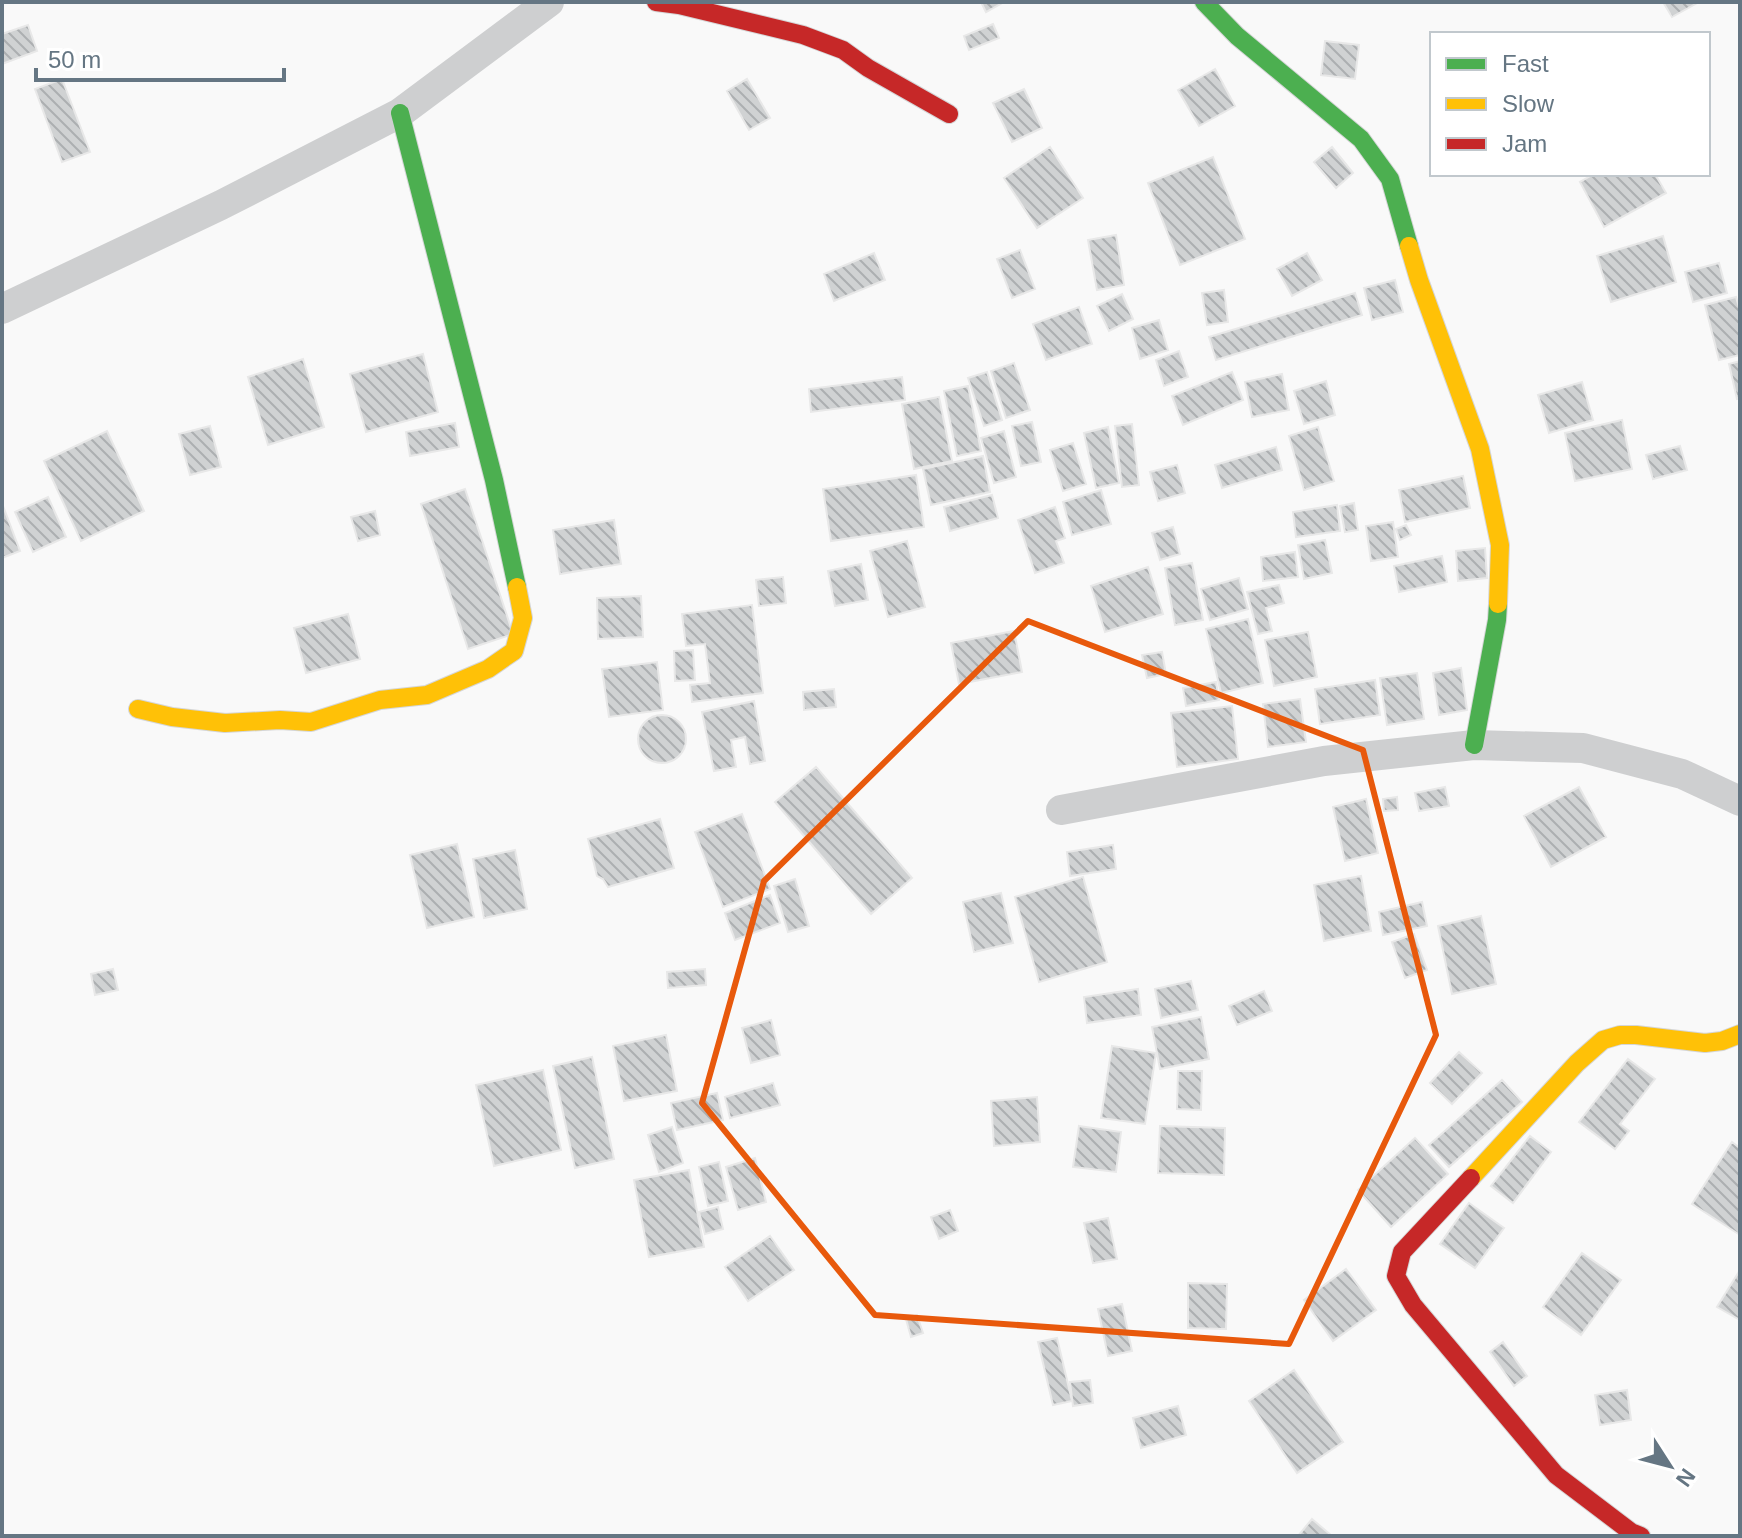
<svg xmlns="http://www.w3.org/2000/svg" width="1742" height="1538" font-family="Helvetica,sans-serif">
<defs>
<pattern id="building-back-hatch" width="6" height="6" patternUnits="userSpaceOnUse" patternTransform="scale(2)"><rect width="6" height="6" fill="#d0d2d3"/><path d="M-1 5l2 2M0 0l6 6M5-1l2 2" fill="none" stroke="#acafb1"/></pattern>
</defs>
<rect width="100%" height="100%" fill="#f9f9f9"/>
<path fill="url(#building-back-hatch)" stroke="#e8e8e8" stroke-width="2" d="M981,2H1004L986,12Z
M1663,2H1699L1672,17Z
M993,24L999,38L969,50L964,36Z
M28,25L37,51L2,64V34Z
M1325,41L1359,45L1355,79L1321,75Z
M1215,69L1235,106L1199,126L1178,90Z
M62,79L90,152L62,162L35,89Z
M747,79L770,118L749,130L727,91Z
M1024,89L1042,128L1012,142L993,103Z
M1050,147L1083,198L1037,228L1004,178Z
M1332,147L1353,173L1336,188L1314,162Z
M1213,157L1245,239L1180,265L1148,183Z
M1594,174H1655L1666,193L1604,227L1580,182Z
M1116,235L1124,285L1097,290L1088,240Z
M1663,236L1676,282L1611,302L1597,256Z
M1020,250L1035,289L1012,298L997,259Z
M874,253L885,280L834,301L824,274Z
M1307,253L1322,280L1292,296L1277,269Z
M1719,263L1727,293L1693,302L1685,272Z
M1395,280L1403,312L1372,320L1364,288Z
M1224,290L1228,322L1207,325L1202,293Z
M1355,293L1362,315L1216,360L1209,337Z
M1122,294L1133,319L1109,331L1097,306Z
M1736,297L1740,311V355L1719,360L1705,305Z
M1079,307L1092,344L1046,360L1033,324Z
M1159,320L1168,350L1140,359L1132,328Z
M1179,351L1188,377L1164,386L1156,360Z
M423,354L438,412L366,432L350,374Z
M303,359L324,427L268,445L248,377Z
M1740,361V398L1737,399L1729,364Z
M1014,363L1030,410L1006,418L991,371Z
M987,372L1002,420L984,426L968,378Z
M1232,372L1243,400L1183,425L1172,396Z
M1282,374L1289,410L1252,417L1245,382Z
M902,377L905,400L811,412L809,389Z
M1326,381L1335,415L1304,424L1294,391Z
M1582,382L1593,420L1549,433L1538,395Z
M968,386L981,451L957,456L944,391Z
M939,397L952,461L914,469L902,404Z
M1622,420L1632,469L1575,481L1565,433Z
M1032,422L1041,462L1021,466L1012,426Z
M455,423L459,447L410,456L406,432Z
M1132,424L1139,485L1122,487L1115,426Z
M210,426L221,467L190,475L179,434Z
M1108,427L1119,483L1096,488L1084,433Z
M1318,427L1334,481L1304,490L1289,436Z
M107,431L144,511L81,541L44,461Z
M1004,431L1016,477L994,483L981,438Z
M1073,443L1086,484L1063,491L1050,450Z
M1680,446L1687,470L1653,479L1646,455Z
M1276,447L1282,470L1222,488L1215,465Z
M983,456L990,492L931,505L923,469Z
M1177,465L1185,493L1158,501L1150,472Z
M916,475L924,527L831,541L823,489Z
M1463,476L1470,508L1405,522L1399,490Z
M465,489L513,634L468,649L421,504Z
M1101,490L1111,524L1072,535L1063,502Z
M992,495L998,518L950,531L944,507Z
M48,497L66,537L33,552L15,512Z
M1354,503L1358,530L1345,532L1340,506Z
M1337,505L1340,531L1296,537L1293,512Z
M3,506L20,551L2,558V506Z
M1055,507L1065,538L1056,541L1064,563L1035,573L1018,520Z
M375,511L380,535L358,541L351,517Z
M614,520L621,564L560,574L553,530Z
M1393,522L1398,557L1371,561L1366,526Z
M1406,525L1411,535L1400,540L1396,529Z
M1173,527L1180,554L1160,560L1152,533Z
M1325,540L1332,573L1304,579L1298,545Z
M907,541L925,607L888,617L870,551Z
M1485,548L1487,578L1458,581L1456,551Z
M1295,552L1298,577L1263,581L1261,557Z
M1442,556L1447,582L1399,592L1394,566Z
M1192,563L1203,620L1175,625L1165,568Z
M861,564L868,600L835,606L828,571Z
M1148,567L1163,614L1105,632L1091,586Z
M783,577L786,603L759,606L756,580Z
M1239,578L1248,609L1210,620L1201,589Z
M1279,585L1284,603L1266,608L1272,631L1258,634L1247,592Z
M641,596L643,637L598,639L597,598Z
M752,605L763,693L692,702L690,685L710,683L705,644L686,646L682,614Z
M348,614L360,659L306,673L294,628Z
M1248,619L1263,683L1221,693L1206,629Z
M1014,631L1022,672L959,684L951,643Z
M1308,632L1317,677L1274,686L1265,640Z
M693,650L695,680L675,681L674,651Z
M1162,652L1166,674L1147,678L1142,655Z
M657,662L663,710L609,717L602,669Z
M1461,668L1467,710L1439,715L1433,673Z
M1417,673L1424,719L1387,725L1380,678Z
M1375,680L1380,715L1320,724L1315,689Z
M1216,682L1219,700L1186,706L1183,688Z
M834,689L836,707L804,710L803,692Z
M1300,699L1306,742L1268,747L1263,704Z
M754,701L765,761L750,764L745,737L731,740L736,767L714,771L702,712Z
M1232,706L1238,759L1177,767L1171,713Z
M638 739a24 24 0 1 1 48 0a24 24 0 1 1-48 0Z
M816,767L912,878L871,914L775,802Z
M1445,787L1449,806L1419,811L1415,793Z
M1579,787L1606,837L1551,867L1524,816Z
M1397,797L1398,810L1384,811L1383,799Z
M1366,799L1378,853L1345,861L1333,807Z
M742,814L770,889L723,907L695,832Z
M660,819L674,868L608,887L603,879L597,876L588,839Z
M457,844L474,917L427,928L410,855Z
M1113,845L1116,869L1070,876L1067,852Z
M515,850L527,909L484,918L473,859Z
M1361,876L1371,931L1324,941L1314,885Z
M1083,877L1107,962L1039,982L1015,897Z
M795,879L809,926L788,932L774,886Z
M1001,893L1013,943L974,952L963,902Z
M770,895L780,923L735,940L725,913Z
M1422,902L1427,926L1383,935L1379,912Z
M1481,916L1496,984L1452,994L1438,926Z
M1414,934L1427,970L1405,978L1392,942Z
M113,969L118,990L95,995L91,974Z
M705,969L706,985L668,988L667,972Z
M1191,981L1198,1010L1161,1018L1155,989Z
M1138,989L1141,1015L1087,1023L1084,997Z
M1264,991L1272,1011L1237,1025L1229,1006Z
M1201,1017L1209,1059L1160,1069L1152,1027Z
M771,1020L780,1055L751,1063L742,1028Z
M666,1035L677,1091L624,1101L613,1046Z
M1112,1046L1156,1053L1145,1124L1101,1118Z
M1459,1052L1482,1073L1452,1104L1430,1083Z
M592,1057L614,1159L575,1168L553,1066Z
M1628,1059L1655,1079L1620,1124L1629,1131L1615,1149L1579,1122Z
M543,1070L561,1150L494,1166L476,1085Z
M1178,1071H1202L1201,1110L1177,1109Z
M1502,1080L1522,1102L1449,1167L1429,1145Z
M773,1083L780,1105L730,1118L725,1097Z
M717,1093L723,1120L677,1130L671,1103Z
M1037,1097L1040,1142L994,1146L991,1101Z
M1079,1126L1121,1132L1116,1172L1073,1167Z
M1160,1126L1225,1128L1224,1175L1158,1173Z
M672,1127L683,1163L659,1172L648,1135Z
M1530,1136L1551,1152L1513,1203L1491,1186Z
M1415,1138L1448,1174L1391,1227L1358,1190Z
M1732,1142L1740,1148V1235L1692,1204Z
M755,1158L766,1202L738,1210L726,1167Z
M719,1162L728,1201L708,1206L699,1167Z
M689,1170L704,1247L649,1257L634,1180Z
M1469,1203L1504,1228L1475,1268L1440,1244Z
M718,1207L723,1229L705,1234L699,1212Z
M950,1210L958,1231L939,1239L931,1217Z
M1108,1218L1117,1259L1093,1263L1084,1223Z
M770,1236L794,1270L748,1301L725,1267Z
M1582,1253L1621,1280L1581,1335L1543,1307Z
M1346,1269L1376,1310L1333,1341L1304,1300Z
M1740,1270V1320L1717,1307Z
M1188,1283L1227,1284L1226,1329L1188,1328Z
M1122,1304L1132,1351L1108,1356L1098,1309Z
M917,1315L923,1333L911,1337L906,1319Z
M1057,1338L1072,1401L1053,1405L1038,1342Z
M1503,1342L1527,1376L1514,1386L1490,1352Z
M1294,1370L1343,1442L1297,1473L1249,1401Z
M1090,1380L1093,1403L1073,1406L1070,1382Z
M1627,1390L1631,1420L1600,1425L1595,1395Z
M1178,1406L1186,1435L1141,1448L1133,1418Z
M1312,1519L1332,1536H1298Z"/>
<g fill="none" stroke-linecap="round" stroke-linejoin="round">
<g stroke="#d5d6d7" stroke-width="20">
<path id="fast" d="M1204,2L1237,36L1361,139L1390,179L1409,246
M400,113L494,480L517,587
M1474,745L1497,620L1498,604"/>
</g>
<g stroke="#d5d6d7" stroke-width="20">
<path id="slow" d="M1409,246L1419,280L1480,449L1500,545L1498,604
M138,709L172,717L225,723L280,720L311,722L380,700L427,695L488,669L514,651L523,618L517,587
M1471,1178L1577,1063L1603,1040L1620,1035H1636L1705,1043L1722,1041L1740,1034"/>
</g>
<g stroke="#d5d6d7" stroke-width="20">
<path id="jam" d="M656,2L679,5L803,35L843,50L868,68L949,114
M1471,1178L1402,1252L1396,1276L1413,1305L1556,1475L1631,1532L1641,1536"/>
</g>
<path stroke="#cecfd0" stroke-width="30" d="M2,309L221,205L400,113L549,2
M1061,810L1324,761L1474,745L1583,748L1682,774L1740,801"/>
<use href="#fast" stroke="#4caf50" stroke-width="18"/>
<use href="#slow" stroke="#ffc107" stroke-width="18"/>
<use href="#jam" stroke="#c62828" stroke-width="18"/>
</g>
<path fill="none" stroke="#e8590c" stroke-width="6" stroke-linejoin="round" d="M1028,621L1363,750L1436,1035L1289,1344L875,1315L702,1103L764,881Z"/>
<rect width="1742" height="1538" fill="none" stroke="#657683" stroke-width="8"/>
<rect x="1430" y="32" width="280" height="144" fill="#ffffff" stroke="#c1c8cd" stroke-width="2"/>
<rect x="1446" y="58" width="40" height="12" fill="#4caf50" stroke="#c1c8cd" stroke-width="2"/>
<text x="1502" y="72" font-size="24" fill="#657683">Fast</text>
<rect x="1446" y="98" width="40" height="12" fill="#ffc107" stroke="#c1c8cd" stroke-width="2"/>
<text x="1502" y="112" font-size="24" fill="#657683">Slow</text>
<rect x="1446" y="138" width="40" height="12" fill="#c62828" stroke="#c1c8cd" stroke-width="2"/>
<text x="1502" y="152" font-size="24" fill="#657683">Jam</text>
<g transform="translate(1670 1466) rotate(126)" stroke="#ffffff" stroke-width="6" paint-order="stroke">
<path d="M0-6L14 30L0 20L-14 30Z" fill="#657683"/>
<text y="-12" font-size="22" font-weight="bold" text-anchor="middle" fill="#657683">N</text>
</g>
<path d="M36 68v12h248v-12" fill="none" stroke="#657683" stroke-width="4"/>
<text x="48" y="68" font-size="24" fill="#657683" stroke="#ffffff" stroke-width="6" paint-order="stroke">50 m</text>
</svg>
